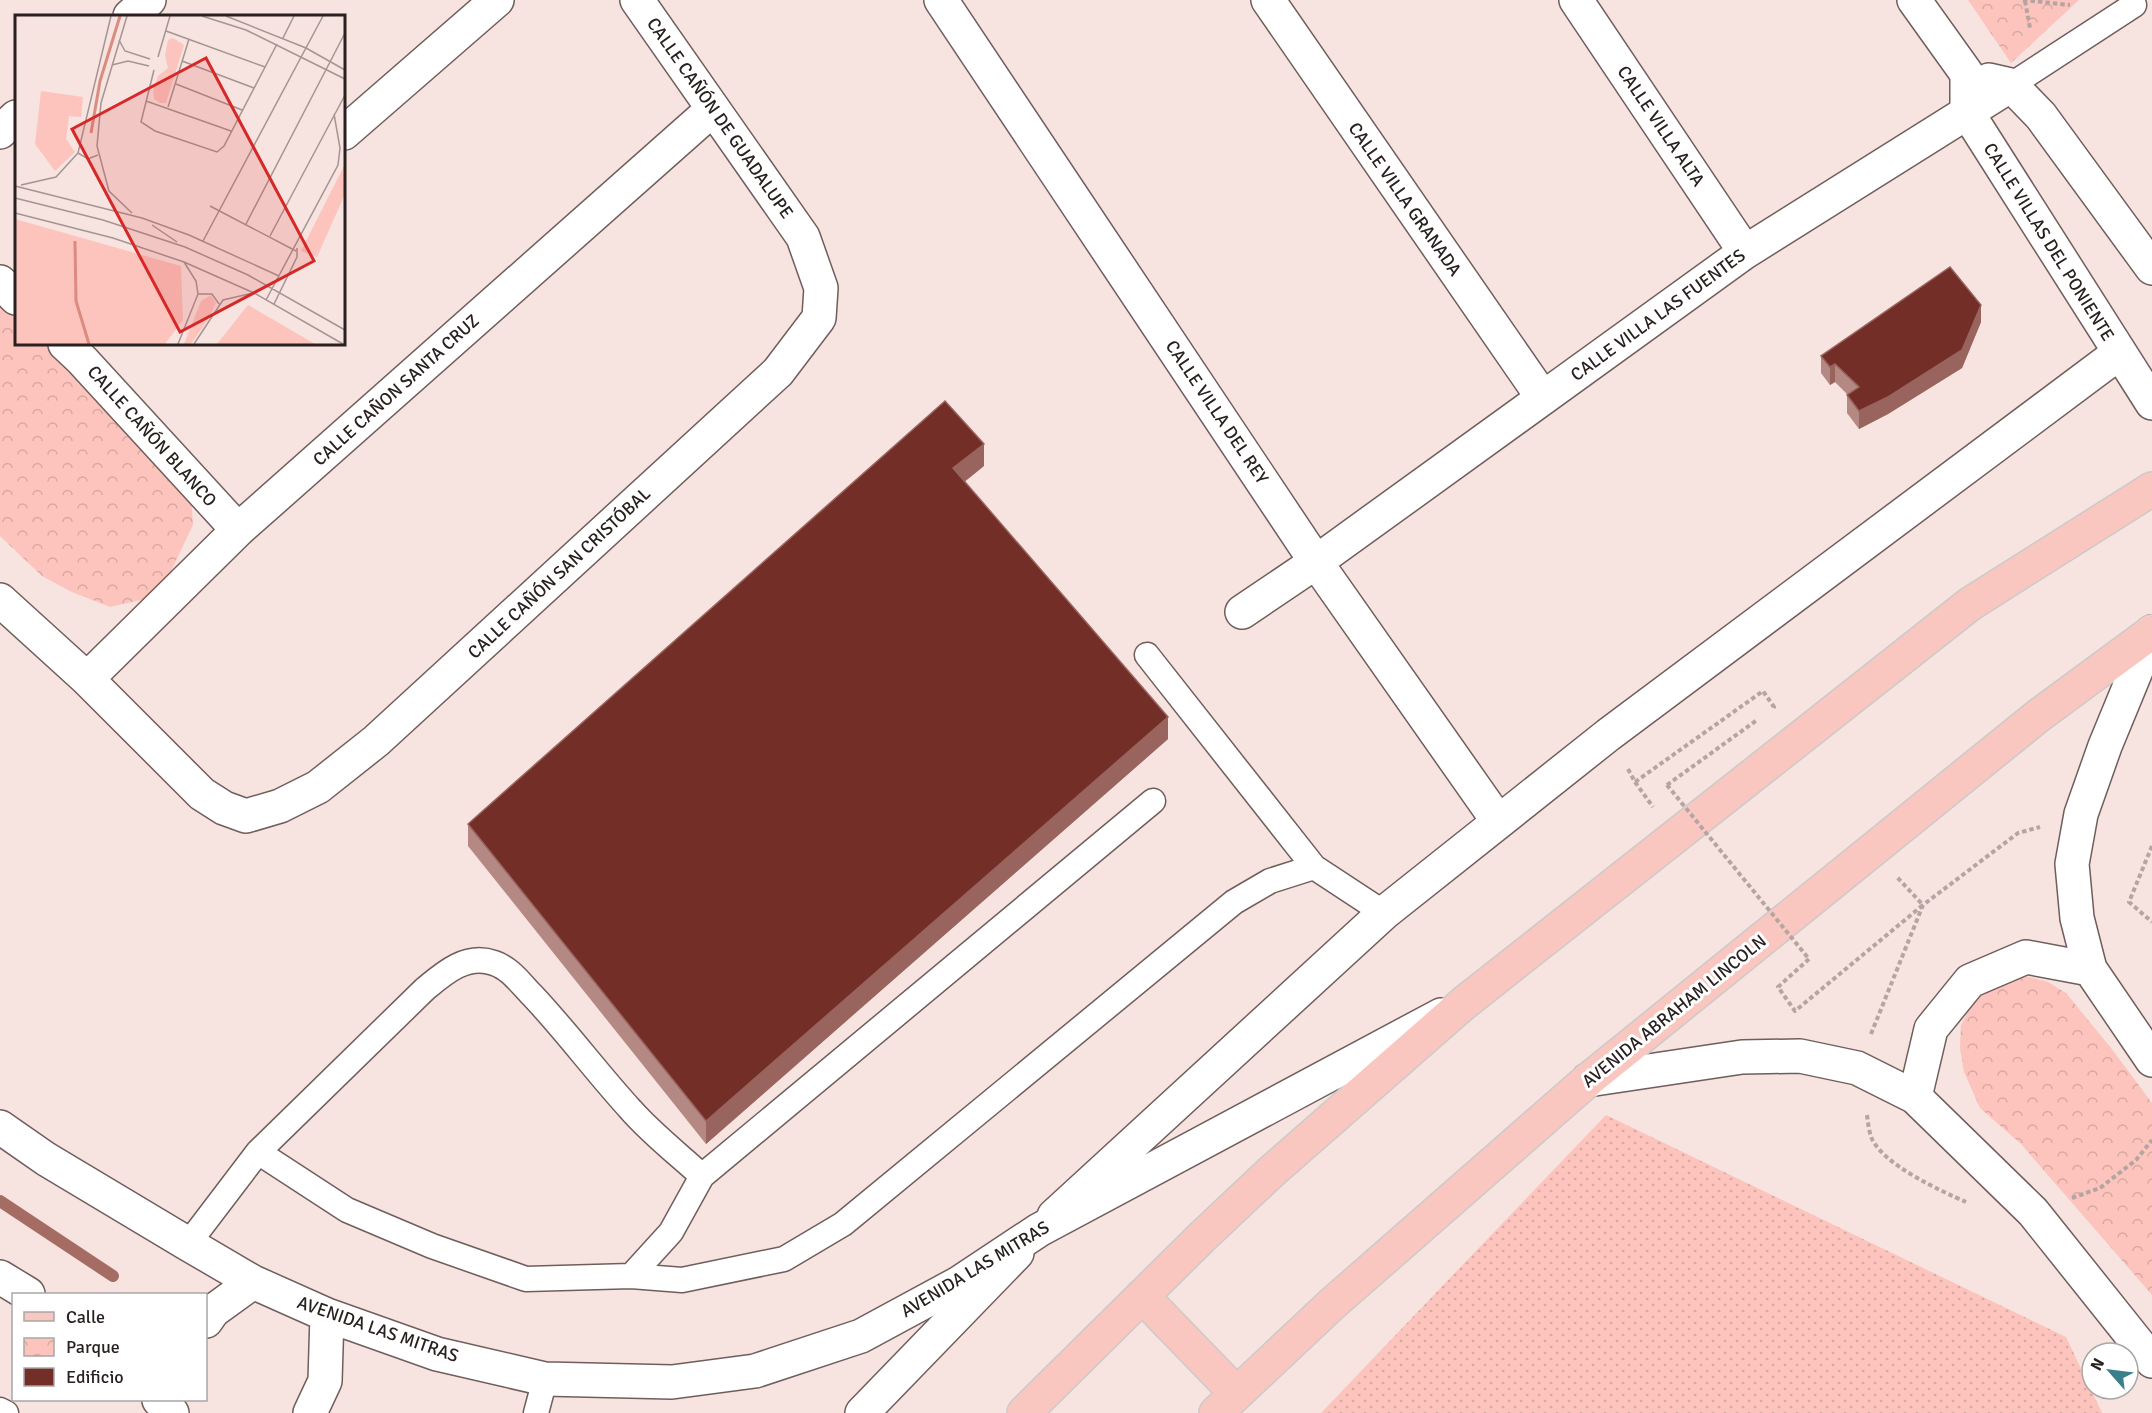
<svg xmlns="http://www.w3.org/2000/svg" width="2152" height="1413" font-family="Signika,sans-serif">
<defs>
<pattern id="grass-dots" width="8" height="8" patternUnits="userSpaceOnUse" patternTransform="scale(1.5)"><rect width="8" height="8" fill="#fcc4bc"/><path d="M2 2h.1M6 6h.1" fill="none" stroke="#d8a8a1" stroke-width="1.8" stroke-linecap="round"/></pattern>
<pattern id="park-crowns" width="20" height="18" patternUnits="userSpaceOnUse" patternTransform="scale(1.5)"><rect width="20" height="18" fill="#fcc4bc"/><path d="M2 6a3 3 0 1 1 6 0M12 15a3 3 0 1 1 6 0" fill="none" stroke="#d8a8a1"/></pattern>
</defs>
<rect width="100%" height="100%" fill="#f7e3df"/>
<path fill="url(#grass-dots)" d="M1606,1115L2066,1337L2102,1413H1321Z"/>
<path fill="url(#park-crowns)" d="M1968,0H2079L2011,63Z
M0,300L16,316V344H46L190,481L193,525L171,571L145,599L110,607L72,592L42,576L0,536Z
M2022,975L2048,982L2066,993L2111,1048L2152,1103V1295L2021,1144L1980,1108L1964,1072L1960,1048L1961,1025L1973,1003L1989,987Z"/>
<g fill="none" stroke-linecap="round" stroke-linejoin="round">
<path stroke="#a56c64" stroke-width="12" d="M0,1201L113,1276"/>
<g stroke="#6f5e5c" stroke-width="27">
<path id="lane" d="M2011,85L2134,5
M1147,655L1314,867
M258,1152L347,1210L432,1246L526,1279L631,1276L682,1280L784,1259L843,1224L1234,902L1270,881L1314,867L1384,913
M702,1176L1153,801
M188,1244L258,1152L425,989C444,973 467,953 494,963C510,968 521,984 532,995C567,1032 597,1073 631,1110C652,1134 678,1154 702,1176L671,1232L631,1276
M0,1410L6,1413
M536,1413L545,1379"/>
</g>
<g stroke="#6f5e5c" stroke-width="36">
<path id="street" d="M941,0L1316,562L1498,821
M1268,0L1543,398
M1576,0L1745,252
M1914,0L1967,74V112L2152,403
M130,16L149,0
M1989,80L2011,85L2041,116L2152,268
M0,132L16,117
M344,133L497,0
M0,282L16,298
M65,344L82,360L238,530
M0,600L87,679L202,794L224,808L246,816L280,806L318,787L376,741L778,372L819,318L821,288L803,237L637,0
M1242,612L1316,562L1745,252L2011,85
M87,679L238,530L713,109
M1054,1216L1384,913L1608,735L2119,353
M862,1413L1017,1253"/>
</g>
<g stroke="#6f5e5c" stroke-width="36">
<path id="secondary" d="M2152,632L2105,746L2081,814L2072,864L2077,918L2090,969L2152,1060
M1588,1080L1742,1057L1800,1056L1857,1068L1915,1097L2033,1212L2152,1361
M1915,1097L1931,1029L1970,981L2026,957L2090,969
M0,1127L46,1159L188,1244L253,1282L327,1315L437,1354L545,1379L672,1382L755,1371L861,1336L959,1283L1039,1230L1441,1015
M0,1277L28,1294
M206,1321L213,1311L253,1282
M159,1400L172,1413
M310,1413L325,1381L327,1315"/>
</g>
<g stroke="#cbcac9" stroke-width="36">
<path id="primary" d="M1142,1296L1236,1393
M1024,1413L1203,1236L1271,1172L1464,1003L1970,604L2152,489
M1216,1413L1332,1304L1588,1080L2038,716L2152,632"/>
</g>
<path stroke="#b5a5a2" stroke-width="4" stroke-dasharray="4.5 3" stroke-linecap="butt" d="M2023,0L2070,5
M2025,1L2030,28
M1628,769L1635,782L1763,691L1774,707L1772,709
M1635,782L1653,807
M1667,785L1757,720
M2152,846L2129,902L2152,922
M1809,959L1778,987L1795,1011L1923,905L1897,877
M1871,1034L1923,905L2018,833L2040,827
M1867,1115C1868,1123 1869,1132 1872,1139C1884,1165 1941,1191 1966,1202
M2072,1198L2100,1188L2136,1160L2152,1140"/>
<use href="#lane" stroke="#fff" stroke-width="24"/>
<use href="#street" stroke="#fff" stroke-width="33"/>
<use href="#secondary" stroke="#fff" stroke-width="33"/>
<use href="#primary" stroke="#fac7c0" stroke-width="33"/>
<path stroke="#b5a5a2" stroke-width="4" stroke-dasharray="4.5 3" stroke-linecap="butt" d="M1667,785L1809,959"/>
</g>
<path fill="#b48883" d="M1981,322L1962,368L1888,414L1859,429L1847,413V395H1848L1835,382L1830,385L1821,373V356Z
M984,466L964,482L1168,739L706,1144L468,846V824Z"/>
<path fill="#9a645e" d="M1981,305V322L1962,368L1888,414L1859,429V411Z
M1835,364V382L1830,385V367Z
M984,444V466L953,491V468Z
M1168,717V739L706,1144V1121Z"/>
<path fill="#722e27" stroke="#9a645e" stroke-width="1.5" d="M1950,267L1981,305L1962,350L1888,397L1859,411L1847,395L1859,387L1835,364L1830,367L1821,356Z
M945,401L984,444L953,468L1168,717L706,1121L468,824Z"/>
<g text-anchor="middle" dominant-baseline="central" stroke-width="6" stroke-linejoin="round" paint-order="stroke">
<g font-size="18" fill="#282120" stroke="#fff">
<text transform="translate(720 118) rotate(55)">CALLE CAÑÓN DE GUADALUPE</text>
<text transform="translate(1661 126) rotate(56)">CALLE VILLA ALTA</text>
<text transform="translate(1405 199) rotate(55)">CALLE VILLA GRANADA</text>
<text transform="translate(2049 242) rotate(58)">CALLE VILLAS DEL PONIENTE</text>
<text transform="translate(1658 315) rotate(-36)">CALLE VILLA LAS FUENTES</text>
<text transform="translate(396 390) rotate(-42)">CALLE CAÑON SANTA CRUZ</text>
<text transform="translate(1217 412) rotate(56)">CALLE VILLA DEL REY</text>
<text transform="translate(152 436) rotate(48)">CALLE CAÑÓN BLANCO</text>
<text transform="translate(559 573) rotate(-43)">CALLE CAÑÓN SAN CRISTÓBAL</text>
<text transform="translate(1674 1011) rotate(-39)">AVENIDA ABRAHAM LINCOLN</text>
<text transform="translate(975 1269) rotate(-31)">AVENIDA LAS MITRAS</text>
<text transform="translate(378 1329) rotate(19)">AVENIDA LAS MITRAS</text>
</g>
</g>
<g transform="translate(15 15)">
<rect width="330" height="330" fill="#f7e3df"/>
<path d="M0,204L166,251L168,305L150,329H0ZM233,290L300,329H202Z" fill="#fcc4bc"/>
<path d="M158,23L169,30L151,88H145L139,84L138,76L143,61L153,53L150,40L153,25ZM26,76L68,82L66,102L54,101L51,124L60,137L40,156L20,129ZM330,149V179L302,242L286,236ZM196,280L201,288L194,303L176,329H169L186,286Z" fill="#fcc4bc"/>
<path fill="none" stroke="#db8c81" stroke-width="3" d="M76,118L85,66L105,1M60,226L61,286L74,329"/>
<path fill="none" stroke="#a49593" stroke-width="1.5" d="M112,1L86,88L82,131L94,176L117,198M187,1L231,15L330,64M211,1L291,33L330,55M151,16L250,52M268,23L279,1M104,25L110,36L135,44M143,42L155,1M167,46L239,73M97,50L113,46L134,51M139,55L126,107L140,116L202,137L209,131L262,29M161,69L227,95M131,86L216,116M153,92L174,24M63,138L73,144L83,140M6,170L41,162L63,138L96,1M0,171L127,203L174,220L264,261M0,183L88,205L170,232L233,260L330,315M195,191L281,236M0,198L98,223L169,247L239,278L328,329M231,209L330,18M137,210L162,227M255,221L330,80M188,226L308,1M183,279H197L204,289M251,285L323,150L325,133L319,99M259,289L282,242V233M163,329L183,279L181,266L169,247M179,329L208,285L238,278"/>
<path fill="#d62828" fill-opacity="0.15" stroke="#d62828" stroke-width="3" d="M191,43L299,246L165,317L57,114Z"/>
<rect width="330" height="330" fill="none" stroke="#282120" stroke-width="3"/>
</g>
<rect x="12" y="1293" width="195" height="108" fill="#ffffff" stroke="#a9a6a6" stroke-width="1.5"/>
<rect x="24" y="1312" width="30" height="9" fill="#fac7c0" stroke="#a9a6a6" stroke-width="1.5"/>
<text x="66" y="1323" font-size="18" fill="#282120">Calle</text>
<rect x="24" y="1338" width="30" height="18" fill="url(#park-crowns)" stroke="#a9a6a6" stroke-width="1.5"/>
<text x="66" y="1353" font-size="18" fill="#282120">Parque</text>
<rect x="24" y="1368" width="30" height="18" fill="#722e27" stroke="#a9a6a6" stroke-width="1.5"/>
<text x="66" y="1383" font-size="18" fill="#282120">Edificio</text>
<g transform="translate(2110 1371) rotate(298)"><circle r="28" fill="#ffffff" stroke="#a9a6a6" stroke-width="1.5"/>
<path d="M0-4.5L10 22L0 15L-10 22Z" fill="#39808a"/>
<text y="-9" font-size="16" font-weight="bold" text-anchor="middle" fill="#282120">N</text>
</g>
</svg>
